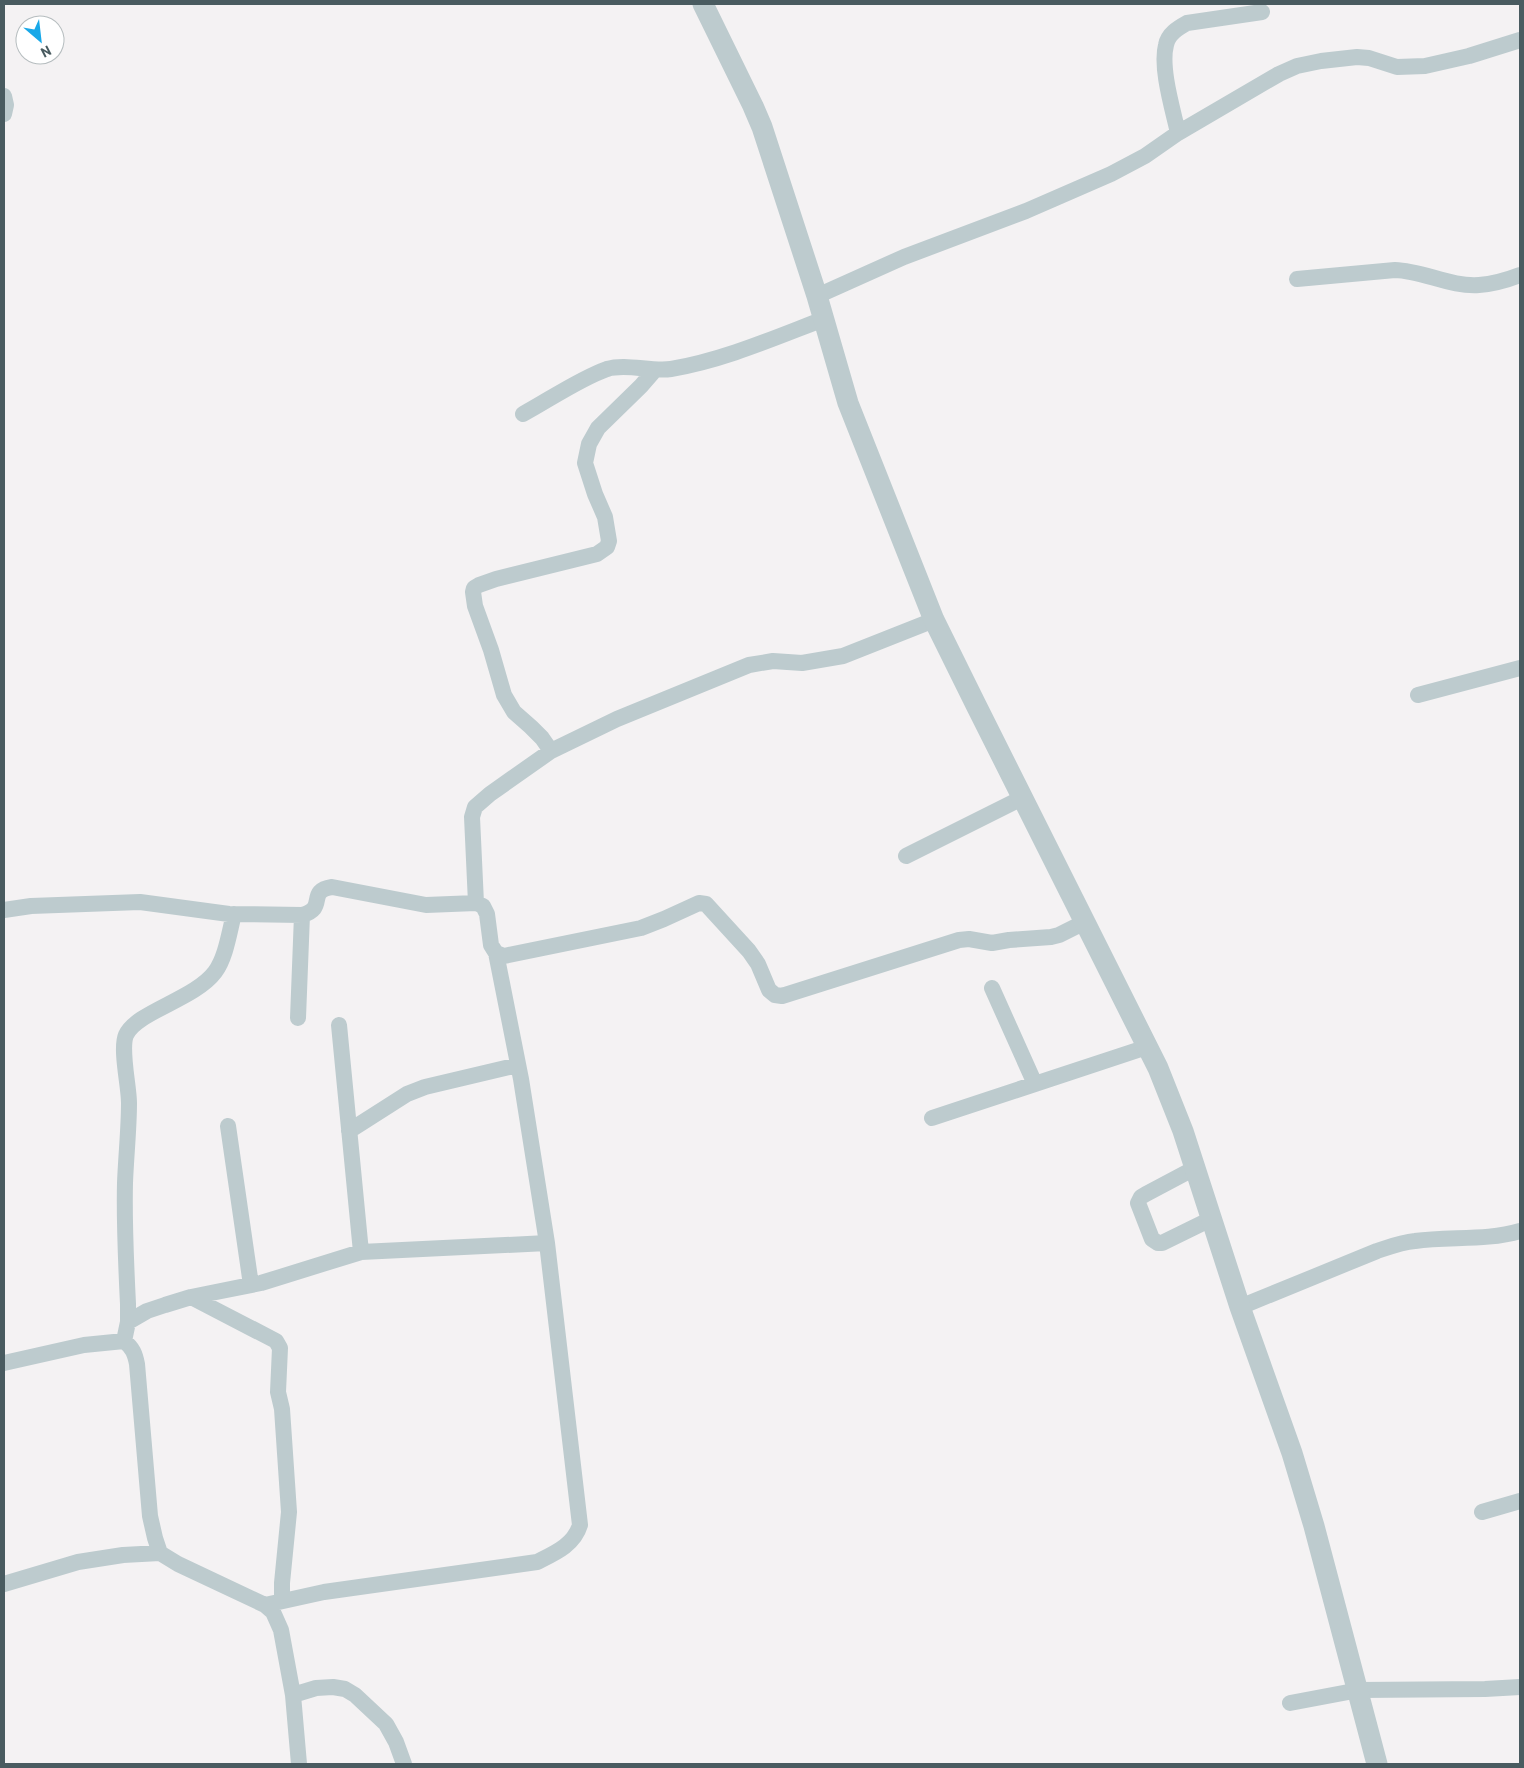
<svg xmlns="http://www.w3.org/2000/svg" width="1524" height="1768" font-family="Barlow,sans-serif">
<rect width="100%" height="100%" fill="#f4f2f3"/>
<g fill="none" stroke-linecap="round" stroke-linejoin="round">
<path stroke="#bdcbce" stroke-width="16" d="M4,96L6,105L4,114
M1178,133C1173,110 1160,68 1166,45C1168,34 1178,28 1187,23L1262,12
M1297,279L1395,270C1423,271 1451,287 1479,285C1493,284 1507,280 1520,275
M817,296L904,257L1026,211L1111,174L1145,156L1178,133L1279,74L1297,66L1321,61L1357,57L1369,58L1397,67L1425,66L1469,56L1520,40
M523,414C549,400 579,379 607,369C626,363 651,372 671,369C724,360 774,338 824,319
M1418,695L1520,668
M551,751L542,738L531,727L514,712L504,695L491,650L475,606L473,592L474,588L479,585L496,579L597,554L607,547L609,541L605,517L595,494L585,463L589,444L598,428L641,386L654,371
M906,856L1022,798
M476,903L472,817L475,807L490,794L551,751L617,719L749,665L773,661L802,663L843,656L934,620
M4,910L31,906L140,902L229,914L302,915C328,908 306,891 332,887L426,905L476,903L483,906L487,914L491,945L496,953L504,956L641,928L664,919L699,903L706,904L749,951L758,964L769,990L775,995L782,996L959,940L969,939L992,943L1009,940L1051,937L1059,935L1085,922
M992,988L1035,1084
M298,1018L302,915
M339,1025L361,1252
M932,1118L1147,1047
M228,1126L251,1285
M349,1131L407,1094L425,1087L518,1065
M1195,1168L1146,1194L1141,1197L1138,1203L1152,1239L1158,1243H1162L1211,1219
M191,1297L276,1341L280,1348L278,1392L282,1409L289,1512L282,1583V1601
M1240,1307L1377,1251C1389,1247 1402,1242 1415,1241C1449,1236 1486,1241 1520,1231
M128,1322L147,1311L165,1305L191,1297L261,1283L361,1252L547,1243
M124,1341L128,1322V1304C126,1264 124,1223 125,1183C126,1156 129,1129 129,1103C129,1086 120,1049 126,1035C136,1012 195,999 215,972C226,957 229,933 234,914
M4,1363L84,1345L124,1341C133,1348 135,1354 137,1364L150,1516L155,1538L160,1553L178,1564L265,1605L273,1612L281,1630L293,1695L299,1764
M1482,1512L1520,1501
M4,1584L78,1562L123,1555L160,1553
M265,1605L324,1592L537,1562C555,1553 574,1545 580,1525L547,1243L521,1079L496,953
M293,1695L316,1688L333,1687L345,1689L355,1695L386,1724L396,1742L404,1764
M1290,1703L1359,1690L1485,1689L1520,1687"/>
<path stroke="#bdcbce" stroke-width="21" d="M703,4L753,106L762,127L817,296L848,403L934,620L976,705L1158,1068L1183,1131L1240,1307L1292,1453L1314,1526L1377,1764"/>
</g>
<rect width="1524" height="1768" fill="none" stroke="#495b60" stroke-width="10"/>
<g transform="translate(40 40) rotate(152)"><circle r="24" fill="#ffffff" stroke="#b6bdbf"/>
<path d="M0-4L9 19L0 12L-9 19Z" fill="#18a8e8"/>
<text y="-8" font-size="14" font-weight="bold" text-anchor="middle" fill="#495b60">N</text>
</g>
</svg>
